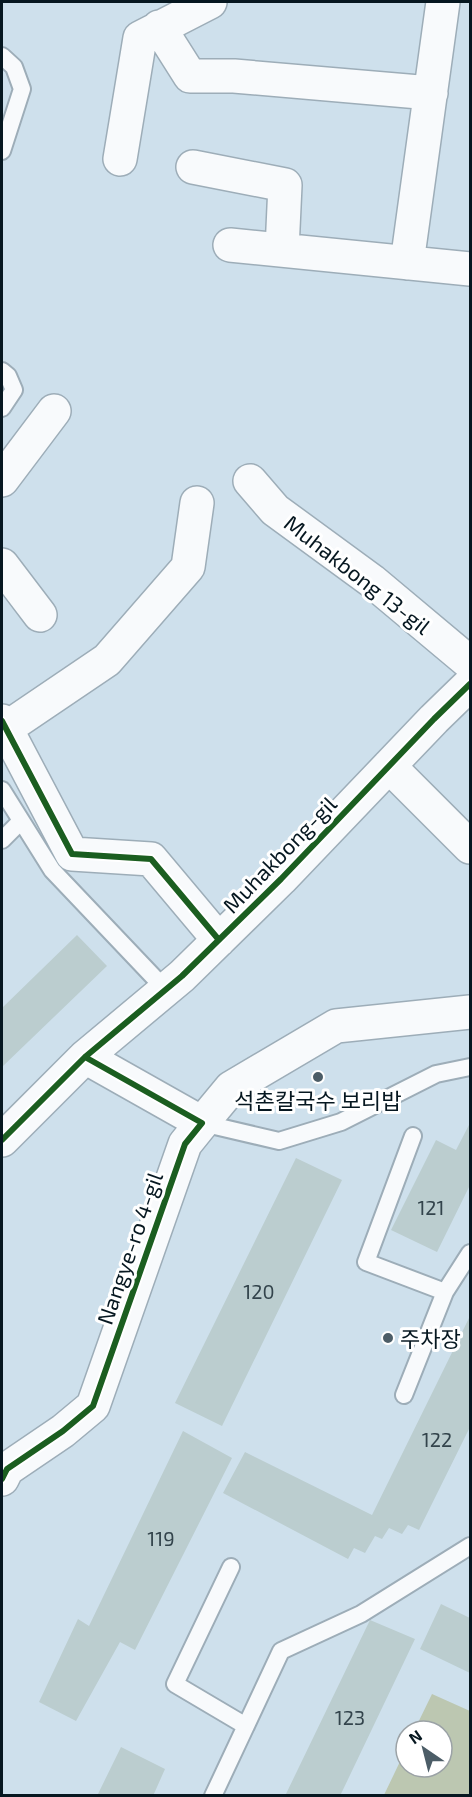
<svg xmlns="http://www.w3.org/2000/svg" width="472" height="1797" font-family="'Exo 2','Noto Sans KR',sans-serif">
<rect width="100%" height="100%" fill="#cee0ec"/>
<path fill="#bcc7b1" d="M432,1694L470,1711V1795H384L406,1749V1767H442V1731H414Z"/>
<path fill="#bbcdcf" d="M77,935L107,966L2,1067V1008Z
M470,1123V1185L437,1252L391,1230L436,1140L456,1150Z
M296,1158L342,1180L222,1426L175,1403Z
M470,1316V1427L419,1530L408,1525L402,1534L389,1528L382,1539L375,1536L365,1553L354,1548L348,1559L223,1493L245,1452L372,1515Z
M183,1431L232,1458L135,1650L120,1642L76,1721L39,1702L78,1619L89,1626Z
M441,1604L470,1618V1673L420,1649Z
M370,1620L415,1639L340,1796H285Z
M121,1747L165,1769L153,1796H97Z"/>
<g fill="none" stroke-linecap="round" stroke-linejoin="round">
<g stroke="#9dadb8" stroke-width="20">
<path id="service" d="M2,56L14,67L22,89L2,151
M2,371L8,376L14,390L2,408
M2,790L52,870L166,990
M2,840L21,821
M202,1123L279,1141L341,1122L436,1074L470,1067
M413,1136L366,1262L445,1292
M404,1395L445,1292L470,1253
M231,1567L175,1684L246,1726
M213,1796L281,1651L361,1614L470,1546"/>
</g>
<g stroke="#9dadb8" stroke-width="36">
<path id="minor" d="M159,27L190,76H234L431,93
M120,159L140,38L210,2
M193,167L285,185L282,250
M230,245L470,269
M407,263L443,2
M2,480L54,411
M250,481L275,510L372,581L470,663
M2,565L40,615
M2,721L72,854L151,859L219,940
M5,729L107,660L188,567L197,503
M389,766L470,847
M202,1123L231,1088L336,1026L470,1012
M2,1140L85,1057L182,976L281,879L434,719L470,684
M2,1479L7,1469L63,1431L93,1406L185,1144L202,1123L85,1057"/>
</g>
<use href="#service" stroke="#f8fafc" stroke-width="16"/>
<use href="#minor" stroke="#f8fafc" stroke-width="33"/>
<g stroke="#fff" stroke-width="10">
<path id="cycleway" d="M2,721L72,854L151,859L219,940
M2,1140L85,1057L182,976L281,879L434,719L470,684
M2,1479L7,1469L63,1431L93,1406L185,1144L202,1123L85,1057"/>
</g>
<use href="#cycleway" stroke="#1b5e20" stroke-width="6"/>
</g>
<g fill="#4c5d67" stroke="#fff" stroke-width="2">
<circle cx="318" cy="1077" r="6"/>
<circle cx="388" cy="1338" r="6"/>
</g>
<g text-anchor="middle" dominant-baseline="central" stroke-width="6" stroke-linejoin="round" paint-order="stroke">
<g font-size="20" fill="#33444c">
<text x="431" y="1207">121</text>
<text x="259" y="1291">120</text>
<text x="437" y="1439">122</text>
<text x="161" y="1538">119</text>
<text x="350" y="1717">123</text>
</g>
<g font-size="22" fill="#061720" stroke="#fff">
<text transform="translate(358 574) rotate(38)">Muhakbong 13-gil</text>
<text transform="translate(279 854) rotate(-46)">Muhakbong-gil</text>
<text transform="translate(129 1248) rotate(-71)">Nangye-ro 4-gil</text>
</g>
<g font-size="22" fill="#061720" stroke="#fff">
<text x="318" y="1100">석촌칼국수 보리밥</text>
<text x="400" y="1338" text-anchor="start">주차장</text>
</g>
</g>
<rect width="472" height="1797" fill="none" stroke="#061720" stroke-width="6"/>
<g transform="translate(424 1749) rotate(325)"><circle r="28" fill="#ffffff" stroke="#9ba2a6" stroke-width="1.5"/>
<path d="M0-4.5L10 22L0 15L-10 22Z" fill="#4c5d67"/>
<text y="-9" font-size="16" font-weight="bold" text-anchor="middle" fill="#061720">N</text>
</g>
</svg>
